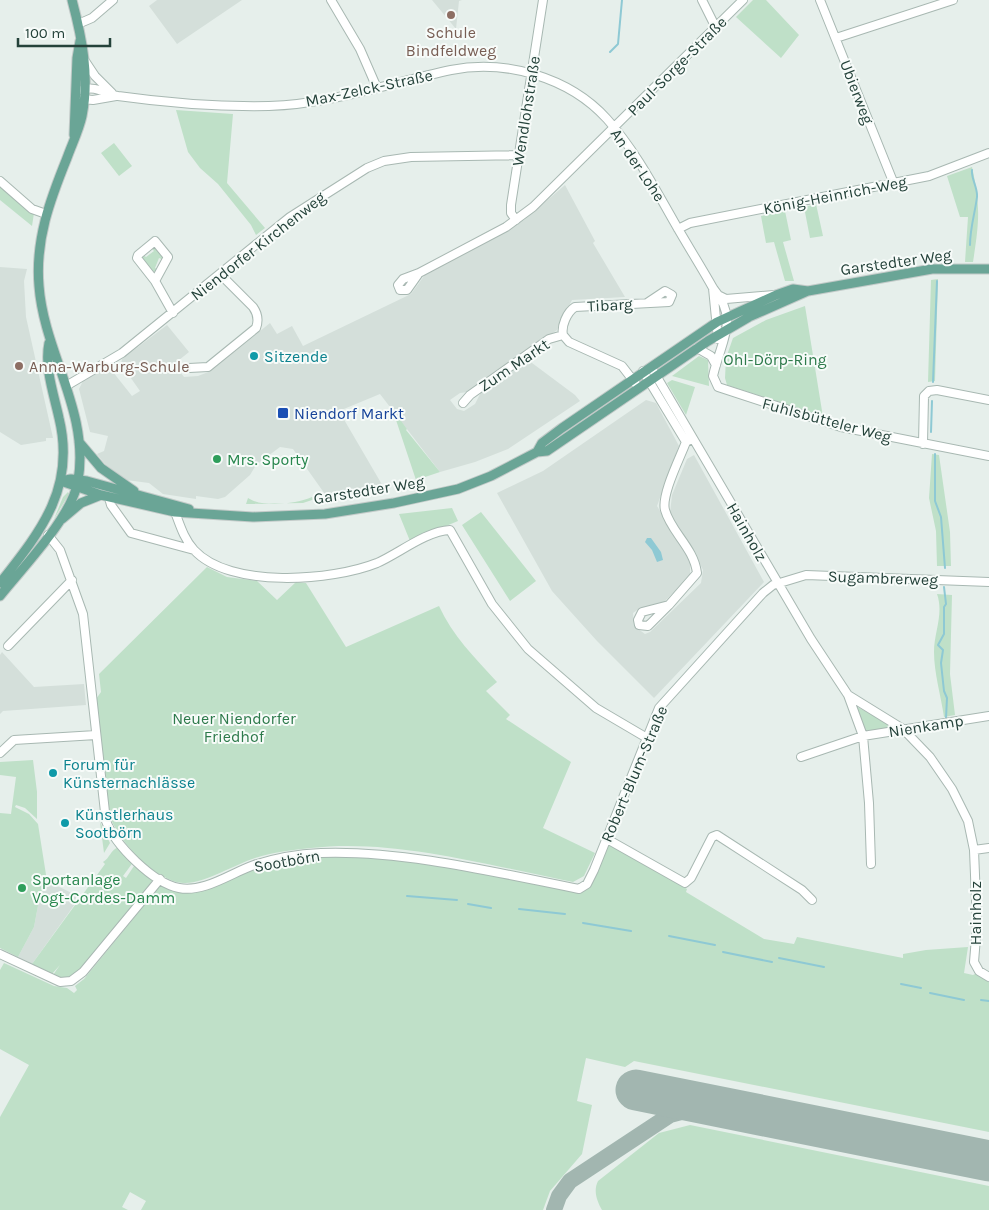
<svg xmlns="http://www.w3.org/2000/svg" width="989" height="1210" font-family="Karla,sans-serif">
<rect width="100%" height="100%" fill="#e6efeb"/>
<path fill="#d4dfda" d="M157,0H242L177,44L149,6Z
M432,0H462L459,1L456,29Z
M565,185L595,241L593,243L625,297L572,300L557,330L468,392L460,393L450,400L457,409L464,411L475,404L481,392L528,360L575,395L580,401L508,449L475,462L440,472L380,394L339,411L384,488L327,497L293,449L280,447L256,465L250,475L225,497L218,499L196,496V499L163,494L149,483L126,480L105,464L97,454L104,451L108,436L90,432L79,389L83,381L109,367L132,396L140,391L121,364L122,359L167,325L189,352L174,364L184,377L198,376L211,371L270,323L277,334L292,326L303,346L411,294L427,272L524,220Z
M0,267L27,269L24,281L26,317L53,438H46V441L21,445L0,432Z
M646,400L656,403L679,446L657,506L690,561V576L663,603L640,608L633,613L634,626L645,634L650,632L701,583L703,570L700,564L670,513L672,495L687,459L694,455L764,582L654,698L597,641L552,591L497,493L543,471Z
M2,652L34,687L84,684L86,705L3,711L0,714V655Z
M47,881L80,897L32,964L18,957L34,927L40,895Z"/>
<path fill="#bfe0c8" d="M753,0H766L799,35L781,58L736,17Z
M176,110L233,114L227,183L265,228L256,235L251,225L218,184L200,168L188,152Z
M114,143L132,166L119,176L101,153Z
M972,167C981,207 979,223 973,262H965L968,217H960L947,176Z
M0,184L34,213L32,226L0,200Z
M816,204L823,236L810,238L804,207Z
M785,211L791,240L783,242L794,281H785L774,242L766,243L761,216Z
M154,246L164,256V260L159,258L155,268L159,270L156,272L151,271L141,260L142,254L146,257L154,251L150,247Z
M938,279L935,381L928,382L931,280Z
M805,306L823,417L727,385L725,378L726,358L733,338L766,320Z
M699,356L708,360L709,386L672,376Z
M672,380L695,387L686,415L667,383Z
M399,418L407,429L406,430L440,472L416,480L396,420Z
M932,454L939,455L950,532L951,566H937L936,531L929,498Z
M68,492L69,494L54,519L63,497Z
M312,497L315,499L303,503L246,504L248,498C263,508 296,504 312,497Z
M452,508L458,521L410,541L399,514Z
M481,512L536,581L510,601L462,525Z
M207,567L227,577L257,581L277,600L296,582L306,583L346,647L439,606C452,635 475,658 497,682L486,691L510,715L506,719L571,762L543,828L595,853L584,876L573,882C491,866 393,838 311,848C293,850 273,852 255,858C236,864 203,884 184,883C155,882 115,838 108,811L96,699L101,692L99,674Z
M937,594L952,595L950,674L955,715L944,717C941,696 934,673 934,652C934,632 944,614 937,594Z
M854,705L890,725L891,729L865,733Z
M33,760L37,792V819L25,808L16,805L15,807L29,814L38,824L47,881L40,895L34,927L18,957L0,948V813L11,814L16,777L0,775V762Z
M100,822L110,843L104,853Z
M608,843L687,889L686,892L764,939L794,944L797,937L903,958V954L926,950L968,947L964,973L973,975L977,973L989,980V1132L634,1061L625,1067L586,1058L577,1101L592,1105L582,1154L550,1191L543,1210H141L146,1201L130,1192L122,1207L128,1210H0V1117L29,1065L0,1049V970L4,963L54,986L67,988L74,993L77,990L75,986L84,979L156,891L155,889L162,885L176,890C225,876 274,860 325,857C403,853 500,877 578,892Z
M119,847L134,861L123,876L126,878L136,863L152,878L151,884L81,970C71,978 65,980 53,975L60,965L52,974L32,964L105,864L103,862C110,858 110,850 119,847Z
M690,1125L989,1186V1210H602C597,1201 593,1191 598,1181L659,1133Z"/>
<path fill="#8ec9d4" d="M647,538H651L661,552L663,560L657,562L652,550L645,542Z"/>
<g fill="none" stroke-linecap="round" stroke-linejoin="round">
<path stroke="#8ec9d4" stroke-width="2" d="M610,52L618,44L622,0
M970,245C970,228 975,213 977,197C978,188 971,179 972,170
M933,382L937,281
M931,432L932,401
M935,454V501L941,517L945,568
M944,587L946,604L944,607V634L938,645L943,650L941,663L944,691L947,698L946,718
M407,896L457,900
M468,904L491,908
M519,909L565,914
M583,923L631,931
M669,936L715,945
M723,952L772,962
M779,958L824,967
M901,984L921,988
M930,993L964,1000
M981,1000L989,1001"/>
<path stroke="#a2b6b0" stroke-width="16" d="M554,1210L559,1196L570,1181L670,1115L704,1106L738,1110"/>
<path stroke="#a2b6b0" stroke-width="41" d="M636,1090L989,1161"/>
<g stroke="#a8b8b2" stroke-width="10">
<path id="minor" d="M331,0L360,49L377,88
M702,0L716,28
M820,0L894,184
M78,24L92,18L113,0
M836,38L953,0
M85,61L95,76L112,93
M82,90C95,85 106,94 118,96C168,103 219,107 269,106C332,104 390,83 451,70C505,59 569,77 607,119C634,149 653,185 673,220C686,243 700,265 713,288C740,320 721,340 713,376L718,387L841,427L989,456
M81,99L93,100L116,96
M0,181L32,209L46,214
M516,220L511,213V205L543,0
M678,229L690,223L929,176L989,153
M419,273L506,227L533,207L743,0
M419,273L407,290H400L398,285L403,279Z
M155,281L168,257L155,241L138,255L137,258L155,281L173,313
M713,288L718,339
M720,296L726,299L774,295
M563,335C561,326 567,312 575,307L669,302L672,295L665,291L647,303
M563,335L569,342L622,366L639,388
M697,348L711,356L716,365
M189,368L208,367L256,328C259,320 258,314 253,307L220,274
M643,371L686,442
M654,372L811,639L848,695L903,729L930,757L952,789L968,821L974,850L977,925L974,962L979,971L989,977
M66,386L122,353L290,217L367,168L384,161L411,157L519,155
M463,403L470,395L549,339L563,335
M923,444L924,396L929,391L937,390L989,400
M109,498L111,505L131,533L194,550
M175,512C180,525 184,539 194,550C230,589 332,581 377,563C398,554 426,531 450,530L492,604L528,649L596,708L647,738
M48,535L60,550L83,614L106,821C115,845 153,883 179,888C204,893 231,873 254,865C275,858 299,854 321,853C403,850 498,873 579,889L587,884L594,870L659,708L763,593L773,585L806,575L989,582
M669,605L697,573C694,548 671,532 665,510C661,495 680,458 686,442L692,439
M669,605L648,626L639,625L638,620L642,612Z
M8,646L72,580
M848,695L863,736L869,803L871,864
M0,753L14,740L96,735
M801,757L863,736L989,716
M607,839L685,883L691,878L712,837L717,835L802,890L812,900
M974,850L989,848
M0,954L60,982L71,981L83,972L160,879"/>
</g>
<g stroke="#c2cac8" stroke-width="11">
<path id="major" d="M74,135L77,58L80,41
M79,442L101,468L134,491
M537,452L542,443L562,428L717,322L776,295L793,289L808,291L932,269H989
M61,481L101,495L175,512L253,517L325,514L394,503L458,489L491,476L537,452L547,451L708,341L749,317L808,291
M61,481L71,479L87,481L189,509
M62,519L81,503L101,495
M0,583C41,531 76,488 59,418C54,395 44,367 49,343
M0,596C23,567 72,517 78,481C90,412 44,353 39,286C35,240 50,200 67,158C72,144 79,130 82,116C90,76 82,38 72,0"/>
</g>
<use href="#minor" stroke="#fff" stroke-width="8"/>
<use href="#major" stroke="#6aa596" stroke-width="9"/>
</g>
<g fill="#8d6e63" stroke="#f7fbf9" stroke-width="2">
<circle cx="451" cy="15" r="5"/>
<circle cx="19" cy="366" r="5"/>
</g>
<g fill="#0f9aa8" stroke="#f7fbf9" stroke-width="2">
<circle cx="254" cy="356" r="5"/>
<circle cx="53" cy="773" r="5"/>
<circle cx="65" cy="823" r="5"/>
</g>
<rect fill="#1a4fb4" stroke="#f7fbf9" stroke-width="2" x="277" y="407" width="12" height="12" rx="2.5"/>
<g fill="#2e9e5b" stroke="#f7fbf9" stroke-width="2">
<circle cx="217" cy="459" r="5"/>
<circle cx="22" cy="888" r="5"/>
</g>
<g text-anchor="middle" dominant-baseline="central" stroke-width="4" stroke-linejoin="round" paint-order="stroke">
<g font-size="16" fill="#785e54" stroke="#f7fbf9">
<text x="451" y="32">Schule<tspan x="451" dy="18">Bindfeldweg</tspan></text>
<text x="29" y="366" text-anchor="start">Anna-Warburg-Schule</text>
</g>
<g font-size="16" fill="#24423a" stroke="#f7fbf9">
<text transform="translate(677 66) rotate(-45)">Paul-Sorge-Straße</text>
<text transform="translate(369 88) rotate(-12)">Max-Zelck-Straße</text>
<text transform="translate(857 92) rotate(69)">Ubierweg</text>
<text transform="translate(526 111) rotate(-81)">Wendlohstraße</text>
<text transform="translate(638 165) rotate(56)">An der Lohe</text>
<text transform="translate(835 195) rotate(-11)">König-Heinrich-Weg</text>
<text transform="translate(258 246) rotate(-38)">Niendorfer Kirchenweg</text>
<text transform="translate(896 262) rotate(-8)">Garstedter Weg</text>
<text transform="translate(610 305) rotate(-3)">Tibarg</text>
<text transform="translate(514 365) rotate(-34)">Zum Markt</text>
<text transform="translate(827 420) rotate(15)">Fuhlsbütteler Weg</text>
<text transform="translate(369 490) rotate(-9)">Garstedter Weg</text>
<text transform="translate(747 532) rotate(60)">Hainholz</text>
<text transform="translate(883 578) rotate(2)">Sugambrerweg</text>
<text transform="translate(926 726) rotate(-9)">Nienkamp</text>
<text transform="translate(634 774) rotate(-67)">Robert-Blum-Straße</text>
<text transform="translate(287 861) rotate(-10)">Sootbörn</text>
<text transform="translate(975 913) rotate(-90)">Hainholz</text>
</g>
<g font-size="16" fill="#0d838f" stroke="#f7fbf9" text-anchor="start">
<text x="264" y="356">Sitzende</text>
<text x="63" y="764">Forum für<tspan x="63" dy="18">Künsternachlässe</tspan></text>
<text x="75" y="814">Künstlerhaus<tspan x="75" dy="18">Sootbörn</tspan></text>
</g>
<g font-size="16" fill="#2d7a4b" stroke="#f7fbf9">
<text x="775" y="359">Ohl-Dörp-Ring</text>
<text x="234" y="718">Neuer Niendorfer<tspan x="234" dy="18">Friedhof</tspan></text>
</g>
<g font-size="16" fill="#164399" stroke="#f7fbf9" text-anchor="start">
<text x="294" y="413">Niendorf Markt</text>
</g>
<g font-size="16" fill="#27864d" stroke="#f7fbf9" text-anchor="start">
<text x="227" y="459">Mrs. Sporty</text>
<text x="32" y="879">Sportanlage<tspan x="32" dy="18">Vogt-Cordes-Damm</tspan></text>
</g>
</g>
<path d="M18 38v8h92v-8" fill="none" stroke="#24423a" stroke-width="2.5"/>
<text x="25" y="38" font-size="15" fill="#24423a" stroke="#f7fbf9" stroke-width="4" paint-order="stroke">100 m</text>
</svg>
